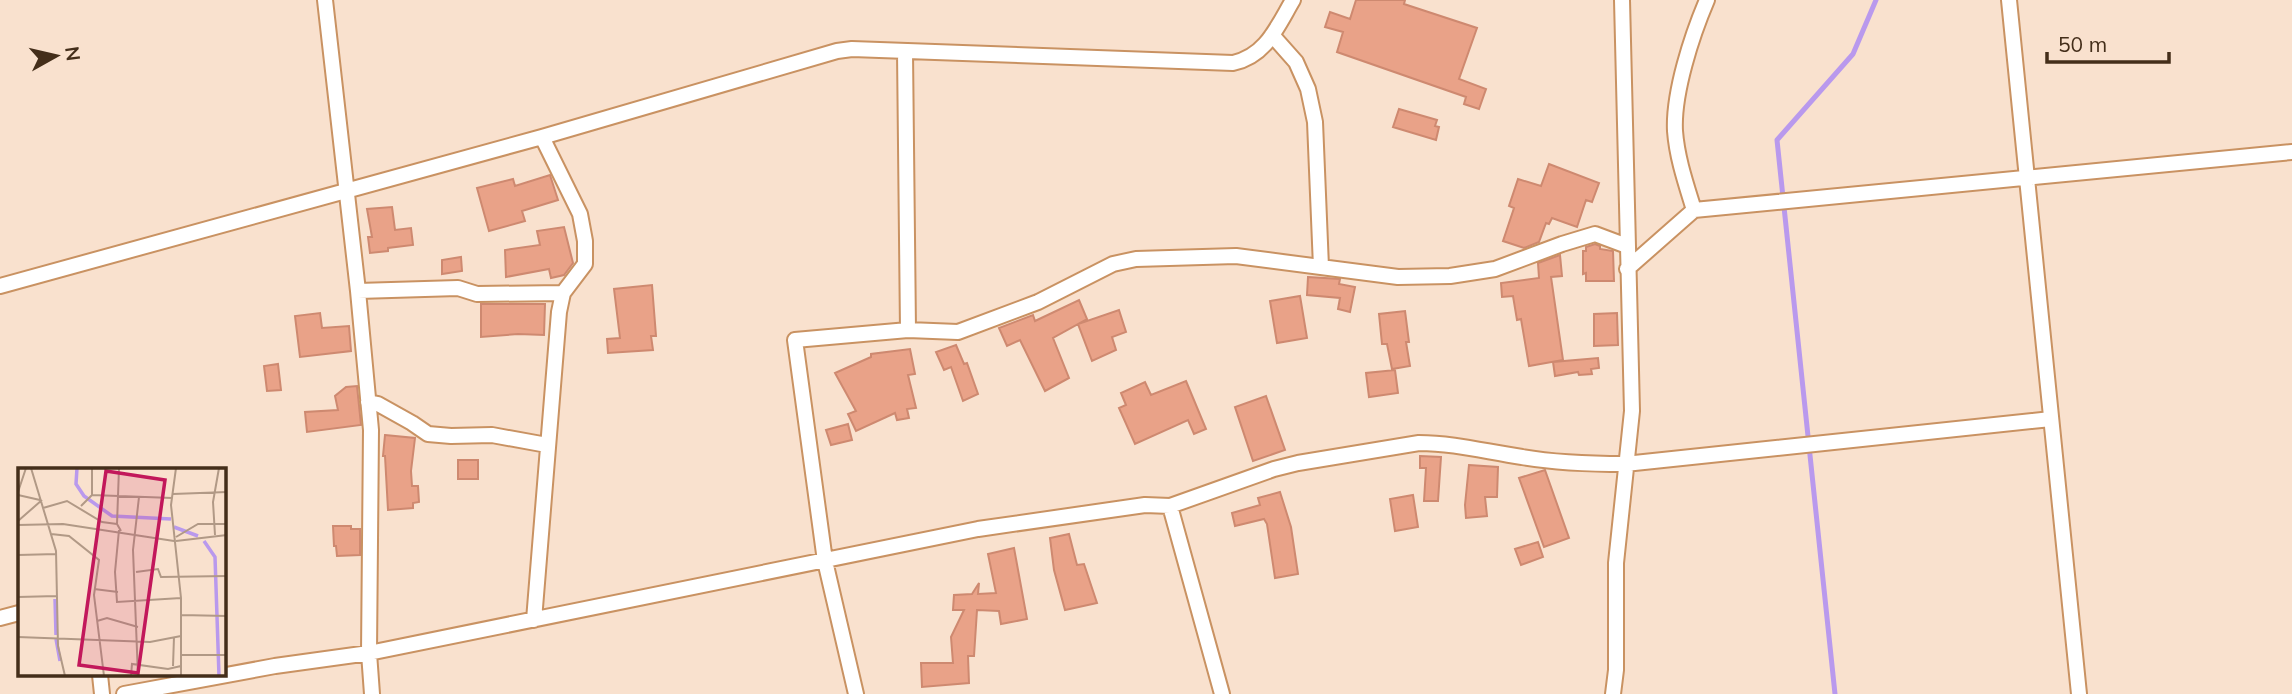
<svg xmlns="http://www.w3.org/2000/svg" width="2292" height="694" font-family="Mulish,sans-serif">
<rect width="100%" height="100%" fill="#f9e1ce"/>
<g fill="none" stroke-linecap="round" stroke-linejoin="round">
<path stroke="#b999ed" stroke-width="5" d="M1835,694L1777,140L1853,54L1876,0"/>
</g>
<path fill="#e9a288" stroke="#ce8970" stroke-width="2" d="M1356,0H1405L1404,4L1477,28L1459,79L1486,89L1479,109L1464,104L1466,97L1337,52L1343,32L1325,27L1330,12L1350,19Z
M1399,109L1437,120L1435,126L1439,127L1436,140L1393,127Z
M1549,164L1599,183L1592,202L1586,200L1577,227L1552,218L1549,224L1546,223L1539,242L1524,248L1503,241L1514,208L1509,206L1518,179L1541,186Z
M550,175L558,200L522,211L525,221L489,231L477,188L513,179L515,186Z
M392,207L395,230L411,228L413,245L388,248V251L370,253L368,237H372L367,209Z
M564,227L573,263L564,275L551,278L549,269L506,277L505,250L540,245L537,231Z
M1595,244L1600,246V249L1613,251L1614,281H1586V273L1583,274V251H1586V247Z
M1560,255L1562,276L1551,277L1563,360L1529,366L1521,319L1517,320L1513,296L1502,297L1501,283L1539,278L1538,263Z
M461,257L462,271L442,274V260Z
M1308,277L1340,279L1339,284L1355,287L1350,312L1338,309L1340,298L1307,295Z
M652,285L656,336H651L653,350L608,353L607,339L620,338L614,289Z
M1300,296L1307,338L1277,343L1270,301Z
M1079,300L1087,319L1053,338L1069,378L1045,391L1020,340L1007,346L999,328L1033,315L1035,321Z
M481,304H545L544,335L518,334L481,337Z
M1119,310L1126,332L1112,337L1116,350L1092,361L1078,324Z
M1405,311L1409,342H1406L1410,366L1392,369L1387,344H1382L1379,314Z
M320,313L322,328L349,326L351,351L300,357L295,316Z
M1617,313L1618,345L1594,346V314Z
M956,345L964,364L967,363L978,394L963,401L951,367L944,370L936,352Z
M910,349L915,374L908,375L916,408L907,409L909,418L897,420L895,413L856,431L848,414L856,411L835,373L871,357V354Z
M1598,358L1599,368L1591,369L1592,374L1579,375L1578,372L1555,376L1553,362Z
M278,364L281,390L267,391L264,366Z
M1395,370L1398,393L1369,397L1366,373Z
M1186,381L1206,429L1194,434L1188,420L1135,444L1119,408L1126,405L1121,393L1145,382L1151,395Z
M357,386L361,425L307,432L305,412L338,410L335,396L346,387Z
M1266,396L1285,450L1253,461L1235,407Z
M848,424L852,440L831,445L826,430Z
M385,435L415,438L411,471L412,486H418L419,502L413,503V508L388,510L385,456H383Z
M1420,456L1441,457L1438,501H1424L1426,468H1420Z
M458,460H478V479H458Z
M1469,465L1498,467L1497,497H1485L1487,516L1466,518L1465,505Z
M1545,470L1569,538L1544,547L1519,478Z
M1280,492L1291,527L1298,574L1275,578L1267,524L1264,519L1235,526L1232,513L1260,505L1258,498Z
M1413,495L1418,527L1395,531L1390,499Z
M333,526H351V529H360V555L337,556L336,546H334Z
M1069,534L1077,565L1084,564L1097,603L1065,610L1054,570L1050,538Z
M1538,542L1543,557L1521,565L1515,549Z
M1014,548L1027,619L1001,624L999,611L977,610L974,656H968L969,683L922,687L921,663H953L951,637L964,610H953L954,595L972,594L979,583L978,594L996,593L988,554Z"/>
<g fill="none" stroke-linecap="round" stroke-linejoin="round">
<g stroke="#c99262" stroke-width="18">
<path id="street" d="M325,0L358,291L371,430L369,653L372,694
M2009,0L2079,694
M1272,35L1296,62L1308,89L1315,122L1321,267
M905,52L908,330
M1694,210C1686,184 1677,158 1675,131C1673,93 1692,35 1707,0
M1627,269L1694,210L2292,152
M0,286L542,137L837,51L852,49L1233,63C1266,56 1277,27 1293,0
M358,291L458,288L477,294L563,293
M368,402L378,404L412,423L428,434L451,436L492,435L547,445
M1170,506L1222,694
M0,618L19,613
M534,620L559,312L563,293L585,264V241L580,214L542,137
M100,675L102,694
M124,694L275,666L369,653L978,529L1145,505L1170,506L1274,469L1298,463L1419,443C1454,443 1487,452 1522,457C1556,463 1591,464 1625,464L2051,419
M856,694L825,561L795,340L908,330L958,332L1038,302L1113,264L1136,259L1236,256L1398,277L1450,276L1495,269L1562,244L1595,234L1627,246
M1613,694L1616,670V563L1632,411L1622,0"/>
</g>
<use href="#street" stroke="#fff" stroke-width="14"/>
</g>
<g transform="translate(18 468)">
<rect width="208" height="208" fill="#f9e1ce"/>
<path fill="none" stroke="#b999ed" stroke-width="3.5" d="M59,0L58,16L66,28L94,48L153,51M156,59L180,68M186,73L197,89L201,208M37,131L38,167M38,171L42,193"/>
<path fill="none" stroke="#b19986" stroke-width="2" d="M13,0L38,83L40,178L47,208M101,0L99,56L103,63M158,0L153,37L163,130V208M0,24L8,0M155,26L209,24M0,27L22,32M74,27V0M63,38L74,27L154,30M25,40L49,33L84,54L99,56M0,53L24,32M0,57L45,56L156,73M101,62L97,104L99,134L163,130M33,66L51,68L81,92L76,127L86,208M197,67L195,34L201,0M158,69L180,56H209M158,73L209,67M0,87L39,86M118,104L140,101L143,109L209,108M76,121L100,124M0,129L39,128M163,147L209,148M79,153L89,150L120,159M0,169L132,174L163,168M163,187H209M155,198L156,169M113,208L114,196L150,201L163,198M120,208L115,82L121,29"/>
<path fill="#c2185b" fill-opacity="0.15" stroke="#c2185b" stroke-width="3.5" d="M88,3L147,12L120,205L61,197Z"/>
<rect width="208" height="208" fill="none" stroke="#442e1a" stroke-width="3.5"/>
</g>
<g transform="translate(56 56) rotate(82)" stroke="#f9e1ce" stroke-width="5" paint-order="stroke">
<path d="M0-5L12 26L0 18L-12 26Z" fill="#442e1a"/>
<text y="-10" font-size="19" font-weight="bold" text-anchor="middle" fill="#442e1a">N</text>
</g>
<path d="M2047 52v10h122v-10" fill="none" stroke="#442e1a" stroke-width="3.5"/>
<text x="2058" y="52" font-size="21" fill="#442e1a" stroke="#f9e1ce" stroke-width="5" paint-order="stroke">50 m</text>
</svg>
